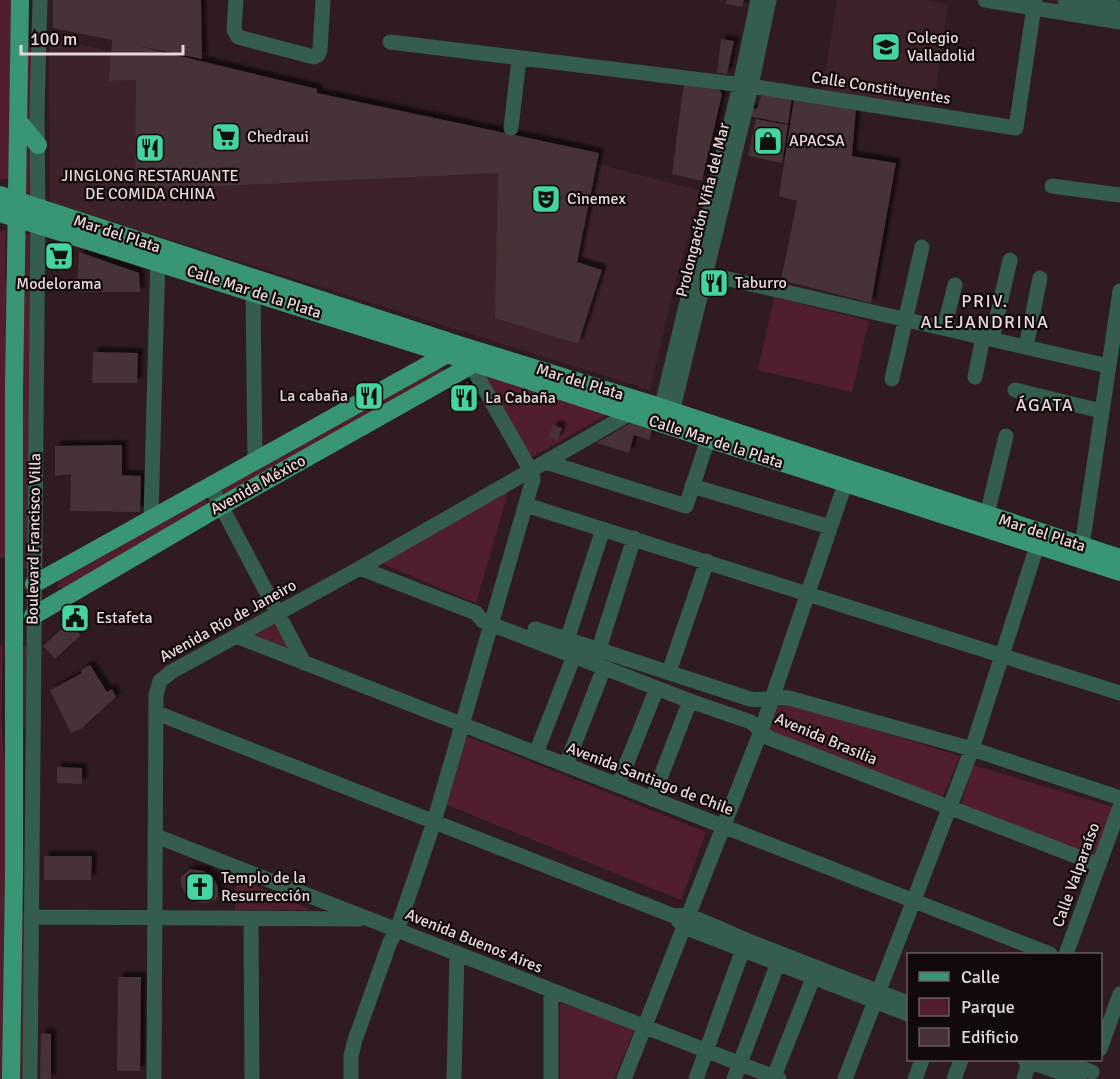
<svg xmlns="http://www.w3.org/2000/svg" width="1120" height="1079" font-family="Signika,sans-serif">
<defs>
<filter id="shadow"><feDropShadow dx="5" dy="-5" stdDeviation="1.5" flood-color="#0009"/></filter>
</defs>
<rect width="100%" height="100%" fill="#301c20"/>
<path fill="#3d2227" d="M837,0H925L948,4L933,107L822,91Z
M49,37L598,164L701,191L673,291L650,390L50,202Z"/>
<path fill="#511f2b" d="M0,0H11L12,54L9,179L0,180Z
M25,42L34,43L32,132L25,122Z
M25,142L33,155L32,200L24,196Z
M6,229L5,278L9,297V557L0,558V231Z
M30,234L28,568L20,569L22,235Z
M774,297L869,321L852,392L758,370Z
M437,367L443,370L445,375L226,495L222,492V488Z
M484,375L608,414L530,458Z
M509,489L476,603L376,561Z
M204,497L208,506L68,589L57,587L59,576Z
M275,616L287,648L247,632Z
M0,646H3L1,719L5,765L7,879L5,1079H0Z
M19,646H27L25,726L17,740Z
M779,700L960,756L942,798L767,731Z
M466,736L706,832L681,900L445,804Z
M973,765L1113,807L1095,858L960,807Z
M236,877L311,910H235Z
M18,899L26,916L25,1079H17Z
M560,1003L635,1028L614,1079H560Z"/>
<path fill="#463134" filter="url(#shadow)" d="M53,0H201L202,59L134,45L317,89V93L599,153L577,262L602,270L578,344L495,318L498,173L135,190L136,80L109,81L112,40L53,28Z
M727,0H744L742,7L726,4Z
M721,39L734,41L727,74L717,73Z
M684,82L716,85L722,94L702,181L672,174Z
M762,94L792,98L788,124L749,116L750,108L757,109Z
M794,99L856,108L852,156L896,163L871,303L781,280L797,201L779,196Z
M756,119L788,125L782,163L748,156Z
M79,252L139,273L140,292H77Z
M93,352L138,353L137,383H92Z
M468,382L480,403L464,412L459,404L456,406L449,393Z
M630,423L652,430L649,440L634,435L629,453L596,443Z
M553,425L562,428L557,440L549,437Z
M122,445V475L141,476L140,512L70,511L71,474L55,476V446Z
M69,601L82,628L61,608Z
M69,622L81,635L55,659L43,646Z
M90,665L107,692L112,689L116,697L81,729L71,733L50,690L82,673L81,670Z
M57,767L82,768V784L57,783Z
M44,856H92L91,880H44Z
M190,869L204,871L213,877L218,887V897L215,900L205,903L197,902L185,893L181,886V877Z
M118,977H141L140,1071H117Z
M41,1033L51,1034V1079H40Z"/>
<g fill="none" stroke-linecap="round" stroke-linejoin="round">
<path stroke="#345d4b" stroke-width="15" d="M236,0L234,30L238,37L314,57L318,55L320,50L323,0
M985,0L1120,22
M1065,0L1120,8
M390,42L751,86L1016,128L1035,0
M511,128L519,59
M1052,186L1120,195
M698,272L1108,366
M253,293L255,460
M944,328L955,285
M992,339L1010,260
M1026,347L1040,278
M975,377L983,337
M892,379L922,247
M1015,390L1101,411
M659,417L740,85L758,0
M670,421L751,86L769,0
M546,462L686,506L708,439
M210,485L304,663
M692,486L830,527
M526,505L1120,693
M987,515L1006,436
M151,518L158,254
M1082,546L1120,291
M360,568L476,613L483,621L690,701L751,722L769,738L1099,865
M535,629L750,699C764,701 775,696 789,698L972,749L1120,798
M236,636L1050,954
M567,640L603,529
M599,649L634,538
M669,672L707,561
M157,713L674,916L688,915L746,940L908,1003
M536,753L578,646
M566,765L604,668
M618,785L657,688
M652,799L690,701
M156,836L779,1079
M32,917L359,919
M251,919L252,1079
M678,920L684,927L908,1014
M1066,954L1120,807
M1100,1049L1120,994
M1025,1060L1079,1079
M1059,1060L1092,1072
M30,1079L38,208L37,111L40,0
M154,1079L156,695L160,681L171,672L360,568L629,414
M351,1079V1056L355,1040L390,942L397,930L434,822L533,479L531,471L476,374L473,363
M454,1079L457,953
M551,1079V990
M624,1079L761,731L845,484
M696,1079L743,949
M734,1079L778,963
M773,1079L813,978
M845,1079L972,749L1037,546
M915,1079L922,1060
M954,1079L961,1060
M1024,1079L1030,1060"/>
<path stroke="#399672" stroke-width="18" d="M19,122L38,145
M0,195L459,345L651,404L1120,558
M0,213L428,348L1120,572
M34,584L453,351
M33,616L221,506L468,367L476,357
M11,1079L14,876V390L20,0"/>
</g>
<defs>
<g id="school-square" transform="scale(1.5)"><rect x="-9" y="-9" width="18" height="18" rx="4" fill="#43d4a0" stroke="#12090b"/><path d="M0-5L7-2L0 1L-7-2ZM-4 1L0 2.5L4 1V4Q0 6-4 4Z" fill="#111"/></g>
<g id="supermarket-square" transform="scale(1.5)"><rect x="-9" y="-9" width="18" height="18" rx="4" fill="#43d4a0" stroke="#12090b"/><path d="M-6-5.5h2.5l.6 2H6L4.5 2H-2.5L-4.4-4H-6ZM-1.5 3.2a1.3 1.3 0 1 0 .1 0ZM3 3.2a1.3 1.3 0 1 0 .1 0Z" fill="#111"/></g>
<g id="shop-square" transform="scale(1.5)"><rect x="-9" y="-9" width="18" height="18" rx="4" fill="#43d4a0" stroke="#12090b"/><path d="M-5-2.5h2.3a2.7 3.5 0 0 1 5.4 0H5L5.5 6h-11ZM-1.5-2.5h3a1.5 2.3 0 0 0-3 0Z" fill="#111"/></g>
<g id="restaurant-square" transform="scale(1.5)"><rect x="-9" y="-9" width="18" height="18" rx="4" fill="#43d4a0" stroke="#12090b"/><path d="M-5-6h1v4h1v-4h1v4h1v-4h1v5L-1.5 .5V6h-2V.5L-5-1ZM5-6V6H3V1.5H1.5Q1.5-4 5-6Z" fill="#111"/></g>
<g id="theatre-square" transform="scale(1.5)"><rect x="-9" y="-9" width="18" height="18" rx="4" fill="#43d4a0" stroke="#12090b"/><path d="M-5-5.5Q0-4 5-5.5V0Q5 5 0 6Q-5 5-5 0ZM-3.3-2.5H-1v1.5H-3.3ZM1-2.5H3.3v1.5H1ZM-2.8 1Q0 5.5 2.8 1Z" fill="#111"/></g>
<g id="civic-square" transform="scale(1.5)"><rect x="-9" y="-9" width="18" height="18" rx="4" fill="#43d4a0" stroke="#12090b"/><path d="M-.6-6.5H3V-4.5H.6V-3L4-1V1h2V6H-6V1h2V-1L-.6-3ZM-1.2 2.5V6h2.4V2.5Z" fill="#111"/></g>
<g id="church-square" transform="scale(1.5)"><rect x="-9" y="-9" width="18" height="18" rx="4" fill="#43d4a0" stroke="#12090b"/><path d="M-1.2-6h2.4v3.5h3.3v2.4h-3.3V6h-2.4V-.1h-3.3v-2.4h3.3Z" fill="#111"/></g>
</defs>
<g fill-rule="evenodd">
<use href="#school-square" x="886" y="47"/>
<use href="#supermarket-square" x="226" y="137"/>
<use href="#shop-square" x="768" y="141"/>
<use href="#restaurant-square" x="150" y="148"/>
<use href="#theatre-square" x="546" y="199"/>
<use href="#supermarket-square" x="59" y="256"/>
<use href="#restaurant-square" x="714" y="283"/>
<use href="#restaurant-square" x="369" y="396"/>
<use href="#restaurant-square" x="464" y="398"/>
<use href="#civic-square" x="75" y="618"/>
<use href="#church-square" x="200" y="887"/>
</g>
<g text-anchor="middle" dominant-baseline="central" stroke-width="4.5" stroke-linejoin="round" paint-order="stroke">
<g font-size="16" fill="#e6d8da" stroke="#12090b" text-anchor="start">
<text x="907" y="38">Colegio<tspan x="907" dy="18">Valladolid</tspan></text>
<text x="247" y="137">Chedraui</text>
<text x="789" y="141">APACSA</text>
<text x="150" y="176" text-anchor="middle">JINGLONG RESTARUANTE<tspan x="150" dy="18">DE COMIDA CHINA</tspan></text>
<text x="567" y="199">Cinemex</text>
<text x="735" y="283">Taburro</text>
<text x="59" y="284" text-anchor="middle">Modelorama</text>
<text x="348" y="396" text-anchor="end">La cabaña</text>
<text x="485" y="398">La Cabaña</text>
<text x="96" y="618">Estafeta</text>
<text x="221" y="878">Templo de la<tspan x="221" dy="18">Resurrección</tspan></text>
</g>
<g font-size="16" fill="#e6d8da" stroke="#12090b">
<text transform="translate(881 88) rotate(9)">Calle Constituyentes</text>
<text transform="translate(703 210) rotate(-76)">Prolongación Viña del Mar</text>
<text transform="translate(117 234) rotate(18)">Mar del Plata</text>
<text transform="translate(254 292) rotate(18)">Calle Mar de la Plata</text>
<text transform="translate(580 382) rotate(17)">Mar del Plata</text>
<text transform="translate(716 442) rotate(18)">Calle Mar de la Plata</text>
<text transform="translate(258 485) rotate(-29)">Avenida México</text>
<text transform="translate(1042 533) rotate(18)">Mar del Plata</text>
<text transform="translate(34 539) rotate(-89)">Boulevard Francisco Villa</text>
<text transform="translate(228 621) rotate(-29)">Avenida Río de Janeiro</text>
<text transform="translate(826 739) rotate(23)">Avenida Brasilia</text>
<text transform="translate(650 779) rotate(21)">Avenida Santiago de Chile</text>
<text transform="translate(1076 875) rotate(-70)">Calle Valparaíso</text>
<text transform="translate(474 941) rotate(22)">Avenida Buenos Aires</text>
</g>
<g font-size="18" letter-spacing="1.5" fill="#e6d8da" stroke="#12090b">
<text x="985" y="301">PRIV.<tspan x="985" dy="21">ALEJANDRINA</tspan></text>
<text x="1045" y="405">ÁGATA</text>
</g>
</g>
<rect x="907" y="953" width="195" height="108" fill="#12090b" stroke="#675c5e" stroke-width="1.5"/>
<rect x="919" y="972" width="30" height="9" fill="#399672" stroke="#675c5e" stroke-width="1.5"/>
<text x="961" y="983" font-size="18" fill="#e6d8da">Calle</text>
<rect x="919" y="998" width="30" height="18" fill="#511f2b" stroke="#675c5e" stroke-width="1.5"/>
<text x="961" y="1013" font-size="18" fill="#e6d8da">Parque</text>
<rect x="919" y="1028" width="30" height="18" fill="#463134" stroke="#675c5e" stroke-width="1.5"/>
<text x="961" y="1043" font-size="18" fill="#e6d8da">Edificio</text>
<path d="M21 45v9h162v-9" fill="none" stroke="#e6d8da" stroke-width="3"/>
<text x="30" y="45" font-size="18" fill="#e6d8da" stroke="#12090b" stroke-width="4.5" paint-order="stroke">100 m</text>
</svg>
